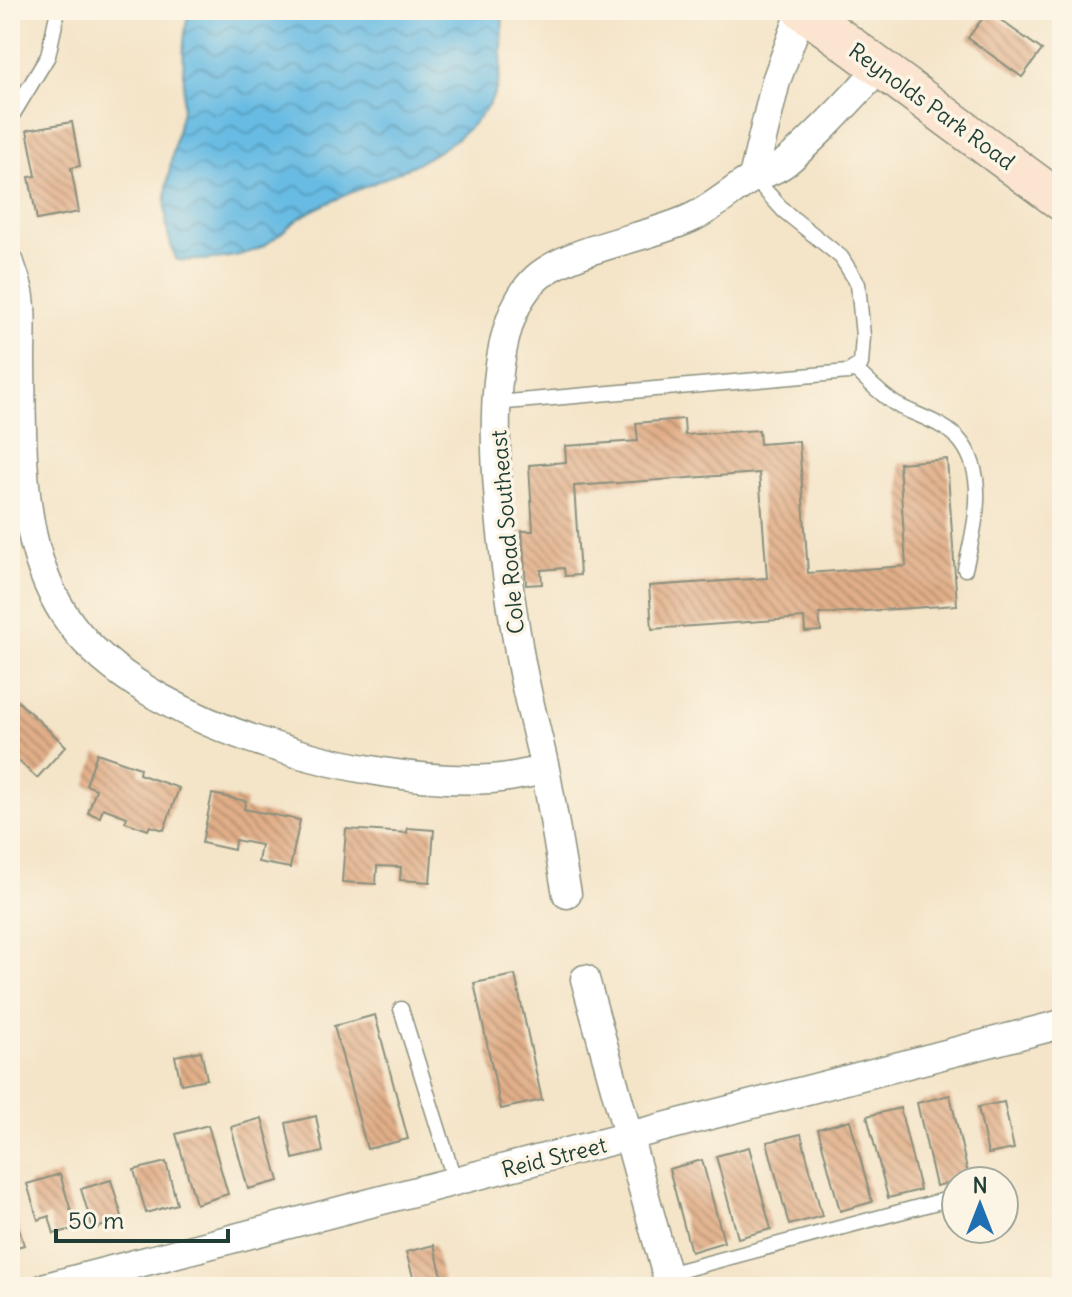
<svg xmlns="http://www.w3.org/2000/svg" width="1072" height="1297" font-family="Delius,sans-serif">
<defs>
<pattern id="water-waves" width="16" height="10" patternUnits="userSpaceOnUse" patternTransform="scale(2)"><rect width="16" height="10" fill="#67bbe3"/><path d="M0 5q4-4 8 0t8 0" fill="none" stroke="#5499b9"/></pattern>
<pattern id="building-back-hatch" width="6" height="6" patternUnits="userSpaceOnUse" patternTransform="scale(2)"><rect width="6" height="6" fill="#e1ae88"/><path d="M-1 5l2 2M0 0l6 6M5-1l2 2" fill="none" stroke="#b68f70"/></pattern>
</defs>
<rect width="100%" height="100%" fill="#fcf5e5"/>
<filter id="ink" filterUnits="userSpaceOnUse"><feTurbulence type="fractalNoise" baseFrequency=".0125" numOctaves="2"/><feDisplacementMap in="SourceGraphic" scale="16" xChannelSelector="R" yChannelSelector="G"/><feConvolveMatrix kernelMatrix="1 2 1 2 8 2 1 2 1" color-interpolation-filters="sRGB"/></filter>
<filter id="wash" filterUnits="userSpaceOnUse"><feTurbulence type="fractalNoise" baseFrequency=".006" numOctaves="4" result="noise"/><feDisplacementMap in="SourceGraphic" scale="32" xChannelSelector="R" yChannelSelector="G"/><feGaussianBlur stdDeviation="1.8" result="paint"/><feColorMatrix in="noise" values="0 0 0 0 0 0 0 0 0 0 0 0 0 0 0 0 0 1.4 0 .05"/><feComposite in="paint" operator="in"/></filter>
<g filter="url(#wash)">
<rect width="100%" height="100%" fill="#f4e4c8"/>
<path fill="url(#water-waves)" stroke="#437c8c" stroke-width="2" d="M189,10H503C501,40 506,80 488,106C446,165 366,181 306,214C287,225 271,246 250,252C228,259 200,261 177,260C153,214 173,157 182,109C186,86 182,63 184,41C185,30 187,20 189,10Z"/>
<g id="blocks">
<path fill="url(#building-back-hatch)" d="M988,11L1042,50L1022,77L968,38Z
M72,122L80,166L71,168L79,212L37,220L29,177L36,176L27,130Z
M684,419L685,435L759,430L760,444L799,441L808,573L906,566L899,463L947,459L957,605L819,614L821,631L805,632L804,618L652,629L649,586L767,578L759,473L574,486L580,575L565,576L564,568L541,570L542,584L526,585L522,531H533L529,465L566,462L565,446L638,441L636,423Z
M10,694L66,746L37,778L10,753Z
M97,753L140,768L139,774L179,788L164,830L150,826L148,830L125,822L127,817L103,808L100,817L88,813L96,789L86,785Z
M212,794L246,801L244,809L300,820L290,868L258,862L261,845L235,840L234,850L202,843Z
M407,828L434,830L430,882L400,880L401,867L377,866L376,884L342,882L346,829L407,833Z
M515,975L542,1100L501,1109L474,983Z
M375,1015L408,1139L367,1149L334,1026Z
M201,1051L207,1079L181,1084L175,1056Z
M950,1095L969,1178L936,1186L917,1103Z
M1004,1102L1014,1149L988,1154L978,1107Z
M900,1108L920,1190L888,1198L867,1116Z
M316,1116L323,1152L293,1159L286,1123Z
M262,1118L279,1181L248,1189L231,1127Z
M850,1120L872,1202L840,1211L818,1129Z
M208,1125L228,1194L196,1204L176,1134Z
M801,1134L822,1216L789,1225L767,1142Z
M749,1147L771,1229L738,1238L716,1156Z
M702,1160L724,1242L691,1252L669,1169Z
M166,1162L177,1204L146,1213L134,1170Z
M60,1174L76,1228L54,1234L49,1216L38,1220L27,1184Z
M111,1180L123,1220L93,1229L81,1189Z
M10,1200L24,1245L10,1249Z
M434,1245L443,1280L416,1287L406,1252Z"/>
</g>
</g>
<g filter="url(#ink)">
<use href="#blocks" fill-opacity="0" stroke="#8a907e" stroke-width="2"/>
<g fill="none" stroke-linecap="round" stroke-linejoin="round">
<g stroke="#8a907e" stroke-width="17">
<path id="service" d="M10,119L48,56L58,10
M854,368C867,380 881,395 897,405C917,416 946,423 961,442C989,478 974,530 965,569
M496,403L848,372L861,364L863,336L858,284L841,257L784,211L753,177
M401,1009L455,1182
M667,1274L956,1197"/>
</g>
<g stroke="#8a907e" stroke-width="31">
<path id="minor" d="M753,177L776,81L802,10
M10,263C13,274 19,286 20,298C23,317 21,339 21,359C22,421 20,485 35,546C43,577 57,608 78,633C158,729 369,786 491,779C509,778 527,773 545,770
M567,894C559,852 553,810 545,769C536,727 524,686 518,645C504,561 466,333 540,275C578,246 650,238 693,217C710,209 727,195 743,184C756,175 774,172 786,162C820,134 850,99 880,68
M585,979L670,1287
M46,1287L1062,1024"/>
</g>
<g stroke="#8a907e" stroke-width="41">
<path id="secondary" d="M802,10L1062,202"/>
</g>
<use href="#service" stroke="#fff" stroke-width="14"/>
<use href="#minor" stroke="#fff" stroke-width="28"/>
<use href="#secondary" stroke="#fce5d0" stroke-width="38"/>
</g>
</g>
<g text-anchor="middle" dominant-baseline="central" stroke-width="7" stroke-linejoin="round" paint-order="stroke">
<g font-size="22" fill="#1f3d34" stroke="#fcf5e5">
<text transform="translate(932 106) rotate(36)">Reynolds Park Road</text>
<text transform="translate(507 532) rotate(-95)">Cole Road Southeast</text>
<text transform="translate(554 1157) rotate(-14)">Reid Street</text>
</g>
</g>
<rect width="1072" height="1297" fill="none" stroke="#fcf5e5" stroke-width="40"/>
<g transform="translate(980 1205)"><circle r="38" fill="#fcf5e5" stroke="#a4ab9e" stroke-width="2"/>
<path d="M0-6L14 30L0 20L-14 30Z" fill="#1f6fb2"/>
<text y="-12" font-size="22" font-weight="bold" text-anchor="middle" fill="#1f3d34">N</text>
</g>
<path d="M56 1229v12h172v-12" fill="none" stroke="#1f3d34" stroke-width="4"/>
<text x="68" y="1229" font-size="24" fill="#1f3d34" stroke="#fcf5e5" stroke-width="6" paint-order="stroke">50 m</text>
</svg>
